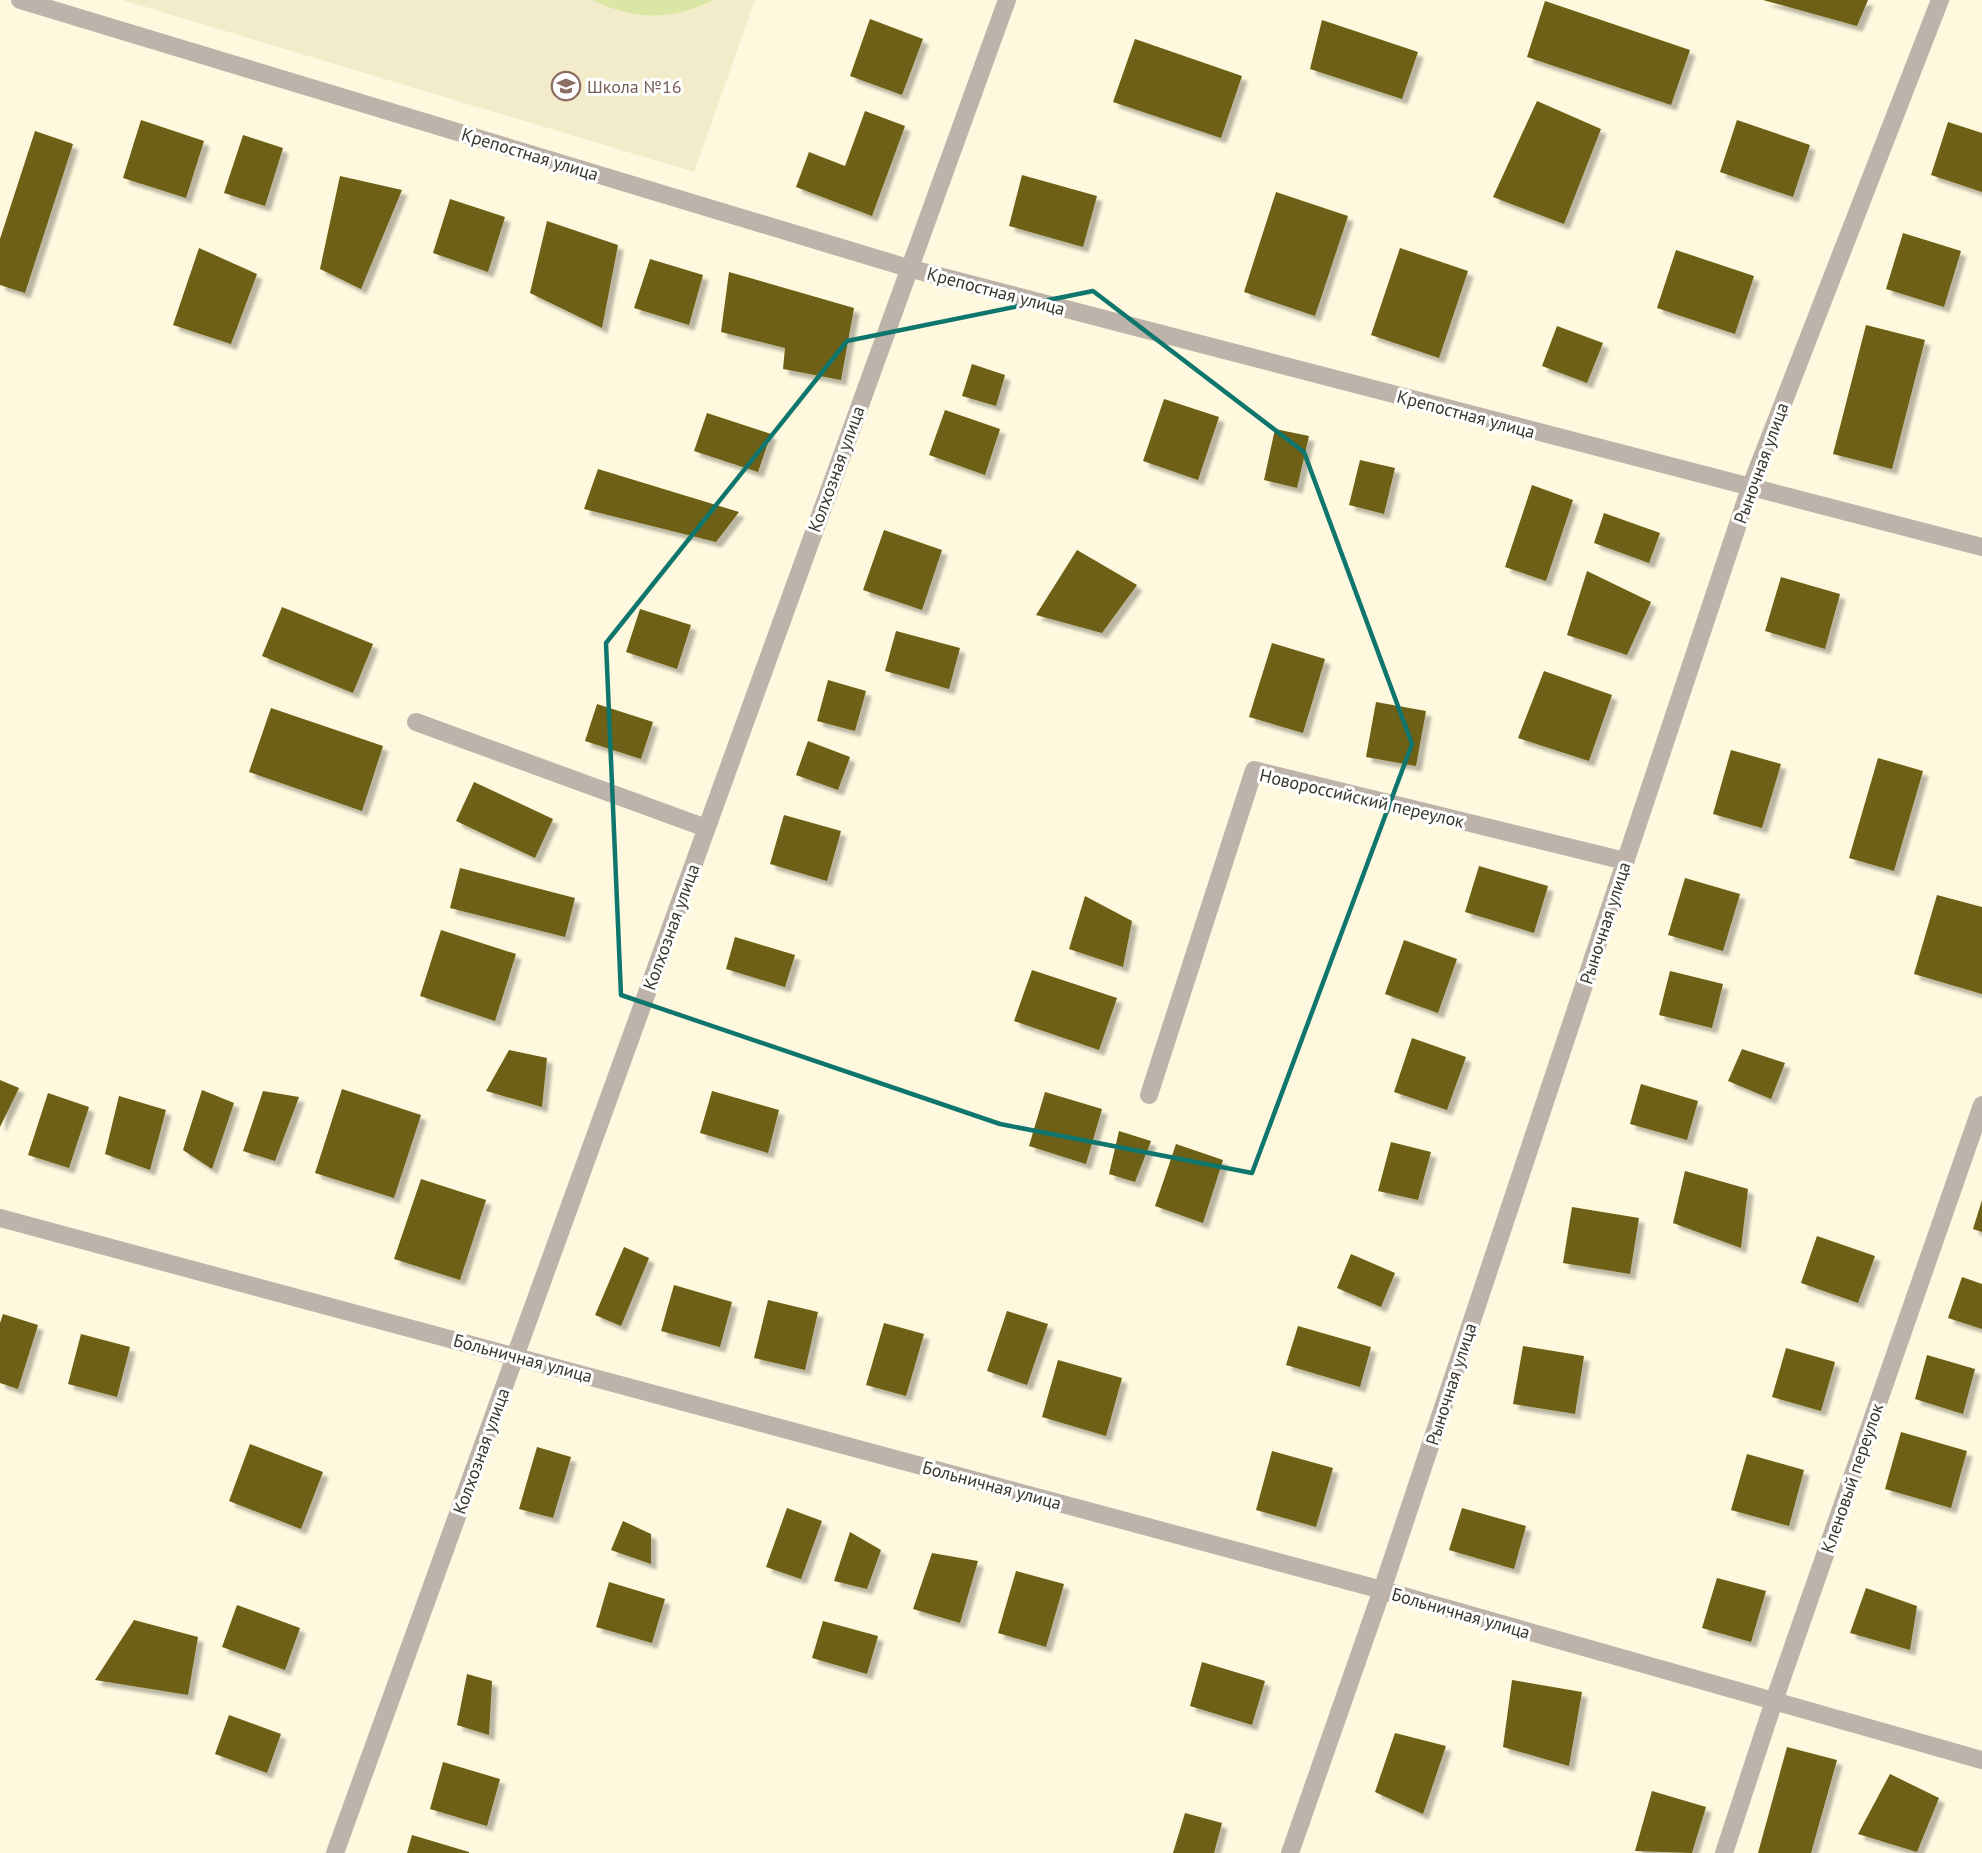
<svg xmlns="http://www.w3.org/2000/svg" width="1982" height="1853" font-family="'PT Sans',sans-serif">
<defs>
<filter id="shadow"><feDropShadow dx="5.5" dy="5.5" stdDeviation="1.5" flood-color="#0004"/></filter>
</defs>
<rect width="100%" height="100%" fill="#fdf8de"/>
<path fill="#f3ecca" d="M122,0H755L694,172Z"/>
<path fill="#dae6a4" d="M592,0H713C672,21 634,20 592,0Z"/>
<path fill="#6e6012" filter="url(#shadow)" d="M1763,0H1868L1857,26Z
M1545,1L1690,50L1671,105L1527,57Z
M870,19L923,39L902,95L850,76Z
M1322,20L1418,52L1402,99L1310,69Z
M1135,39L1242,76L1221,138L1113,102Z
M1537,101L1601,129L1564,224L1493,197Z
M865,111L905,126L872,216L796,187L809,152L845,166Z
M141,120L204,141L186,198L123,178Z
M1737,120L1810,145L1793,197L1720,172Z
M1948,122L1982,133V192L1931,175Z
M35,131L73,144L25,293L0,285V239Z
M243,135L283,148L265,206L224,193Z
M1022,175L1097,196L1083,247L1009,226Z
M340,176L402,190L361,289L320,269Z
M1276,192L1348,216L1315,316L1244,292Z
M450,199L505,217L488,272L433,253Z
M547,221L618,245L602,328L530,293Z
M1903,233L1961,251L1944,307L1886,289Z
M199,248L257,274L231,344L173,325Z
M1400,248L1468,271L1439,358L1371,335Z
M1676,250L1754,276L1735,334L1657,308Z
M650,259L703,275L689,325L634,308Z
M729,272L854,308L841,380L783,369L785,348L721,332Z
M1866,325L1925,340L1892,469L1833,454Z
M1557,326L1603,343L1587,383L1542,366Z
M972,364L1005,375L996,406L962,396Z
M1164,399L1219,417L1198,480L1143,461Z
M945,410L1000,429L985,475L929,455Z
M707,413L771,434L758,472L694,451Z
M1275,429L1309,436L1297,488L1264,480Z
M1360,460L1395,468L1384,514L1349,505Z
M598,469L739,512L716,542L584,509Z
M1532,485L1573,500L1546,581L1505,567Z
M1604,513L1660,533L1649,563L1594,543Z
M884,530L942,550L922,610L863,590Z
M1077,550L1137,585L1102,633L1036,615Z
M1587,571L1651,602L1627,655L1567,635Z
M1781,577L1840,594L1825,649L1765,631Z
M282,607L373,644L353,693L262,656Z
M640,609L691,625L677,669L626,652Z
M896,631L960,648L949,689L885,671Z
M1272,643L1325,659L1303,733L1249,717Z
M1544,671L1612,695L1589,761L1518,738Z
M828,680L866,691L855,731L817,721Z
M1376,702L1426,711L1416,766L1366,757Z
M597,704L653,722L641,759L585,741Z
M271,708L383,746L362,811L249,772Z
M808,741L850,757L838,790L796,775Z
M1731,750L1781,764L1762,828L1713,814Z
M1878,758L1923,771L1894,871L1849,858Z
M474,782L553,819L535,858L456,821Z
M784,815L841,831L827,881L770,864Z
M1479,866L1548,886L1534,933L1465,912Z
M460,868L575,898L565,937L450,908Z
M1685,878L1740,894L1723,951L1668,935Z
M1937,895L1982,907V994L1914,974Z
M1085,896L1132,921L1123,967L1069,949Z
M441,930L516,954L495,1021L420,996Z
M735,937L795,955L785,987L726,969Z
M1404,940L1457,959L1438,1013L1385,994Z
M1032,970L1117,998L1099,1050L1014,1021Z
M1670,971L1723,984L1712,1028L1659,1015Z
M1412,1038L1466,1057L1447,1110L1394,1092Z
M1742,1049L1785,1063L1771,1099L1728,1081Z
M509,1050L547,1058L542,1107L486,1091Z
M0,1080L19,1088L0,1127Z
M1641,1084L1698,1101L1687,1140L1630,1124Z
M342,1089L421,1115L394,1198L315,1173Z
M202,1090L234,1103L212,1169L183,1150Z
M263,1091L299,1097L275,1161L243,1151Z
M712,1091L779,1110L768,1153L700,1133Z
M1045,1092L1102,1109L1086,1164L1029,1146Z
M48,1093L89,1107L69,1168L28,1155Z
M119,1096L166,1110L150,1170L105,1154Z
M1119,1131L1151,1141L1135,1182L1109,1174Z
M1391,1142L1431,1152L1418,1200L1378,1191Z
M1176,1144L1223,1160L1203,1223L1155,1206Z
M1685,1171L1748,1189L1741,1248L1673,1223Z
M421,1179L486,1200L460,1280L394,1259Z
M1982,1200V1232L1973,1229Z
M1572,1207L1639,1218L1630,1274L1563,1263Z
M1817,1236L1875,1256L1858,1303L1801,1283Z
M624,1247L649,1258L621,1326L595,1315Z
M1351,1254L1395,1273L1381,1307L1337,1288Z
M1962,1277L1982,1284V1329L1948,1318Z
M674,1285L732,1302L720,1347L661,1331Z
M768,1300L818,1312L805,1370L754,1358Z
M1007,1311L1048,1324L1027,1385L987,1371Z
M3,1314L38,1325L18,1389L0,1383V1323Z
M884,1323L924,1334L906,1396L866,1385Z
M1298,1326L1371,1347L1360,1387L1286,1365Z
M81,1334L130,1347L117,1397L68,1384Z
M1523,1346L1584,1356L1575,1414L1513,1404Z
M1786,1348L1835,1362L1821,1411L1772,1397Z
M1927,1355L1975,1369L1963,1414L1915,1399Z
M1058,1360L1122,1378L1106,1436L1042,1417Z
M1901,1432L1967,1451L1951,1508L1885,1489Z
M250,1444L323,1472L301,1529L229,1501Z
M537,1447L571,1457L553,1518L519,1509Z
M1272,1451L1333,1468L1316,1527L1256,1510Z
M1747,1454L1804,1470L1789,1526L1731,1510Z
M787,1508L822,1521L801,1579L766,1567Z
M1462,1508L1526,1526L1514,1569L1449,1550Z
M623,1521L651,1534V1564L611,1550Z
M850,1532L881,1550L867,1589L834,1581Z
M932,1553L978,1561L960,1623L913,1609Z
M1016,1571L1064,1584L1046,1647L998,1633Z
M1717,1578L1766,1591L1751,1642L1702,1628Z
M609,1582L665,1599L652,1643L596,1627Z
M1866,1588L1917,1606L1910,1650L1850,1633Z
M237,1605L300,1628L285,1670L222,1647Z
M134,1620L198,1637L188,1695L95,1680Z
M823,1621L878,1636L867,1674L812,1658Z
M1202,1662L1265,1681L1252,1725L1190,1706Z
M467,1674L492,1681L489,1735L457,1725Z
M1512,1680L1582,1692L1569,1766L1503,1747Z
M229,1715L281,1734L267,1773L215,1754Z
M1395,1733L1446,1746L1423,1814L1375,1792Z
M1787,1747L1837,1760L1811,1853H1758Z
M443,1762L500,1779L487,1826L430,1809Z
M1890,1774L1939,1798L1917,1852L1858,1834Z
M1652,1791L1706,1807L1692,1853L1635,1851Z
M1185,1813L1222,1823L1214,1853H1173Z
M412,1835L469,1852V1853H407Z"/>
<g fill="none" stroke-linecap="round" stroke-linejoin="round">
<path stroke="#bdb3ab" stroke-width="18" d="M20,0L908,268L1982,547
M416,722L706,828
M1149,1095L1254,770L1625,861
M0,1218L1382,1590L1982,1760
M335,1853L1007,0
M1290,1853L1382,1590L1750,488L1940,0
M1724,1853L1774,1701L1982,1105"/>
</g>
<path fill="none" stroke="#0f766e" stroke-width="4.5" stroke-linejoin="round" d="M1093,291L1304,452L1412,744L1252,1173L1000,1124L621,995L606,643L847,341Z"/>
<defs>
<g id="school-ring" transform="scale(1.5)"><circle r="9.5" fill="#fff" stroke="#8d6e63" stroke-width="1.5"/><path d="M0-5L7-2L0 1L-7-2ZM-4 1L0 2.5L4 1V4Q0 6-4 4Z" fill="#8d6e63"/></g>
</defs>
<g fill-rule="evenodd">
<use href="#school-ring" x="566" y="86"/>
</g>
<g text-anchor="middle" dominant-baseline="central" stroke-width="6" stroke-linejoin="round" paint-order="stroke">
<g font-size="18" fill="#785e54" stroke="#fff" text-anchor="start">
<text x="587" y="86">Школа №16</text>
</g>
<g font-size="18" fill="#3a382d" stroke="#fff">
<text transform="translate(530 154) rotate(17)">Крепостная улица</text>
<text transform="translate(996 291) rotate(15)">Крепостная улица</text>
<text transform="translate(1466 414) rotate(15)">Крепостная улица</text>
<text transform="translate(1761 463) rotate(-70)">Рыночная улица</text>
<text transform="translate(836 469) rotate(-70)">Колхозная улица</text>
<text transform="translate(1362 798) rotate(13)">Новороссийский переулок</text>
<text transform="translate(1605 923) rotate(-72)">Рыночная улица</text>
<text transform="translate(671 927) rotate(-70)">Колхозная улица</text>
<text transform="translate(523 1358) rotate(15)">Больничная улица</text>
<text transform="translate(1451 1384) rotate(-72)">Рыночная улица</text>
<text transform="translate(481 1451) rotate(-70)">Колхозная улица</text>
<text transform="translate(1852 1478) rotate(-71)">Кленовый переулок</text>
<text transform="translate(992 1485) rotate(15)">Больничная улица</text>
<text transform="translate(1461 1613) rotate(16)">Больничная улица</text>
</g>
</g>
</svg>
